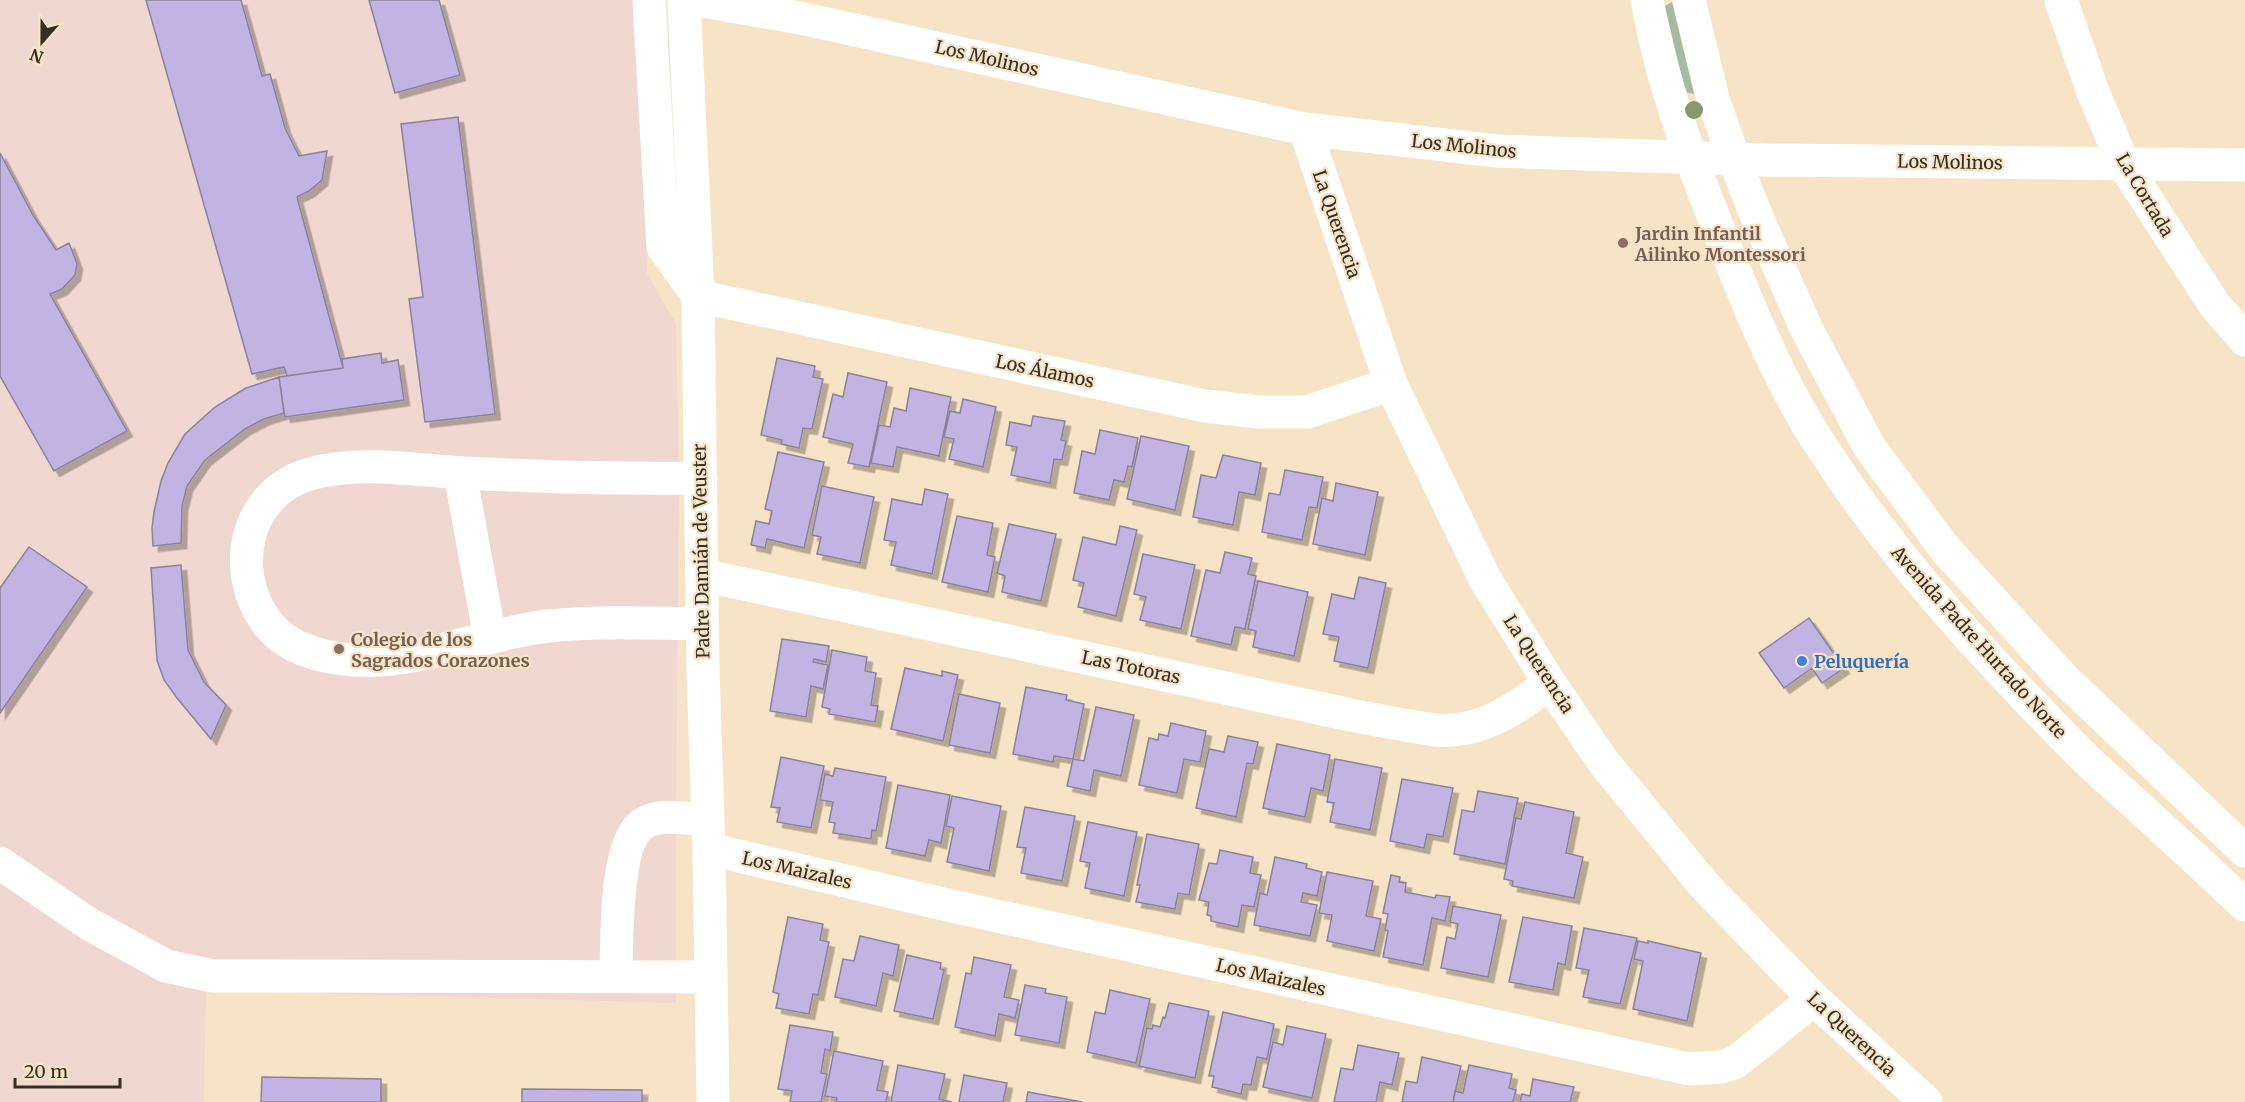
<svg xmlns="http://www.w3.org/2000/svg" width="2245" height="1102" font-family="Merriweather,serif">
<defs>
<filter id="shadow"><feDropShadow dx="5.5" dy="5.5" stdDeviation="0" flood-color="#0004"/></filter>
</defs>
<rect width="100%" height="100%" fill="#f7e4c7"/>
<path fill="#f0d7cf" d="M0,0H638L647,274L676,324L679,477L676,827V1003L206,990L204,1102H0Z"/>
<path fill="#a3bb9f" d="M1672,2L1694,94L1685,92L1665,6Z"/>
<path fill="#c2b3e3" stroke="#8a819e" stroke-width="1.5" filter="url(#shadow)" d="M146,0H241L262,76L270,74L285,128L299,156L327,151L322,180L309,191L297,197L343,368L287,376L284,367L252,374Z
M369,0H439L460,75L395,93Z
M458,117L495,414L425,422L409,299L423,297L401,124Z
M0,153L33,215L56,250L69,243L77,264L75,275L62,289L50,294L127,431L54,471L0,376Z
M381,353L382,363L398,360L404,400L285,417L279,377L343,368L342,359Z
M777,358L815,366L813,377L823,379L812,429L803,428L799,448L781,444L782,440L761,435Z
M848,373L887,382L869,467L848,463L853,444L823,437L833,394L843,397Z
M279,377L284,413L264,419L245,429L205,460L187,486L182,506L181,543L153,546L152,528L154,512L161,481L168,463L185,434L215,407L246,388Z
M910,388L951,397L939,456L897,447L893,467L871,463L879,425L890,427L894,408L906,411Z
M963,399L996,407L983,467L949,459L954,439L944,437L950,411L960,413Z
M1033,416L1065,421L1061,440L1066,441L1062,460L1054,459L1050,483L1011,475L1017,447L1006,445L1010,422L1031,426Z
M1100,430L1138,438L1132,467L1128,466L1124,482L1114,480L1109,500L1074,493L1082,451L1095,454Z
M1141,436L1189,446L1175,510L1127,499Z
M778,452L824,462L804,548L767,539L765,548L751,545L756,521L769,524L772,511L765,509Z
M1223,455L1261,463L1255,495L1239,492L1233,525L1193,517L1201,475L1216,478Z
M1285,470L1323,477L1317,508L1309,507L1302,540L1262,532L1269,493L1280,495Z
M1336,483L1378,492L1365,555L1313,544L1322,498L1333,501Z
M822,486L874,497L860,563L817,554L821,537L812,535Z
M925,489L948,494L932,574L891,565L896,542L884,540L892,499L922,505Z
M957,516L993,523L987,555L995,557L988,592L942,582Z
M1009,524L1056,534L1041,601L1002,592L1005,576L997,573Z
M1120,526L1137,530L1116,616L1078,607L1084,583L1073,580L1083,537L1116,545Z
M29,547L87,587L0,713V588Z
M1225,552L1252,558L1248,574L1256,576L1245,629L1235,627L1231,645L1191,636L1206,570L1220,573Z
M1143,554L1195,565L1181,629L1140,620L1146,597L1134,594Z
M181,565L188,650L204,682L226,705L211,739L177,698L164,680L157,660L151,568Z
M1359,577L1386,583L1368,668L1334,661L1339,637L1323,634L1332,594L1354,599Z
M1258,581L1308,592L1294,656L1253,647L1256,631L1248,629Z
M1809,618L1844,668L1822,683L1812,668L1784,688L1759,653Z
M782,639L829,646L826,662L814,659L813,662L828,665L823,689L811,686L806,717L770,711Z
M832,650L867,657L865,671L876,673L871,705L878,706L875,722L829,714L830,709L822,707Z
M905,668L942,676V671L958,675L943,741L891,729Z
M1026,687L1067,695L1066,700L1084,704L1073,759L1054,756L1053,762L1013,754Z
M959,694L1000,703L990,753L949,745Z
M1096,707L1134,715L1121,776L1094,770L1090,791L1067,786L1073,759L1084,761Z
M1171,723L1206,731L1200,762L1184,759L1177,793L1139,785L1149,738L1158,740L1159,734L1168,736Z
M1228,736L1258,742L1253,764L1247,763L1236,817L1196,808L1209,749L1224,752Z
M1277,744L1330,755L1323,791L1311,788L1305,817L1263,808Z
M781,757L824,766L811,828L777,822L780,808L771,807Z
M1335,759L1382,768L1370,830L1330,822L1334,803L1327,802Z
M835,768L886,777L876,831L872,830L871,839L833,833L835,823L829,822L833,802L820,800L825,774L833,776Z
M1402,779L1453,788L1443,837L1427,834L1424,848L1390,841Z
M898,785L950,795L941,843L929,840L925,856L886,848Z
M1478,791L1518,798L1505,864L1454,854L1462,810L1474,812Z
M952,796L1001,806L989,871L947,862L954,828L946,826Z
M1525,802L1574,812L1566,853L1583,857L1574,898L1512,886L1513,881L1504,879L1516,818L1521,819Z
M1025,807L1075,816L1062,881L1021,873L1026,848L1017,847Z
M1088,822L1137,832L1124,896L1085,888L1090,863L1080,861Z
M1147,834L1199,844L1189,895L1178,893L1175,909L1136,902L1140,885H1137Z
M1220,850L1253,857L1250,873L1261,875L1254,907L1242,905L1238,927L1211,921V916L1207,915L1209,902L1199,900L1209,863L1217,864Z
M1275,857L1307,864L1306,868L1322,872L1317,896L1303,893L1301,902L1317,905L1310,936L1254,925L1260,893L1267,895Z
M1327,872L1373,881L1366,916L1381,919L1374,951L1327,941L1332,915L1319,913Z
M1391,875L1400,877L1399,882L1406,883L1405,892L1435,898L1436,895L1450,897L1445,921L1432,918L1423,965L1383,957L1388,931L1385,930L1388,914L1383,913Z
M1453,906L1501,915L1488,977L1441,968L1447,937L1455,939L1458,924L1450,922Z
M788,917L823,924L820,940L829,942L818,995L813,994L809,1014L776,1008L779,994L773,992Z
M1523,917L1572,926L1565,965L1558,963L1553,990L1509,982Z
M1584,928L1637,938L1620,1004L1583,997L1589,970L1576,968Z
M860,936L899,945L893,976L883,973L876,1006L835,997L843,959L854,961Z
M1638,941L1648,943V941L1701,953L1687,1021L1633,1009L1643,961L1634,959Z
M907,955L941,963L940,969L944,970L933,1019L894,1011Z
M974,957L1011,965L1004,997L1019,1000L1015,1018L999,1014L995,1036L955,1027L966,973L971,974Z
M1025,985L1046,989L1045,993L1067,997L1059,1043L1015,1035Z
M1110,990L1150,999L1136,1063L1087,1052L1095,1012L1105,1014Z
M1169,1003L1209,1011L1195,1078L1139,1066L1147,1028L1152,1029L1153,1025L1160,1027L1163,1017L1165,1018Z
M1223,1012L1274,1024L1267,1059L1257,1057L1251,1085L1243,1084L1241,1094L1212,1087L1214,1076H1209Z
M790,1025L833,1032L830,1051L825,1049L821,1073L827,1074L821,1102H790L792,1091L778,1089Z
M1287,1026L1326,1034L1312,1098L1263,1087L1273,1042L1283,1045Z
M1358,1045L1399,1053L1392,1085L1380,1082L1376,1102H1334L1341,1068L1353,1070Z
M834,1051L883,1061L877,1090L888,1092L886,1102H836L837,1098L825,1096Z
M1422,1057L1461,1066L1453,1102H1402L1406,1081L1417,1083Z
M898,1065L945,1074L939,1099L952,1102H891Z
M1469,1065L1512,1074L1509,1088L1516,1090L1513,1102H1453L1455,1091L1463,1093Z
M964,1075L1007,1083L1003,1102H959Z
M262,1077L381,1079V1102H261Z
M1533,1079L1574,1087L1570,1102H1520L1522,1094L1530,1096Z
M522,1089L642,1090V1102H522Z
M1028,1092L1082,1102H1026Z"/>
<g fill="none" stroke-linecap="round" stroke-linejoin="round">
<path stroke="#fff" stroke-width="33" d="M649,0L663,247L698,296
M684,0L698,296L703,671L709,849L713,1102
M697,0L800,18L1305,129L1497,151L1767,160L2245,165
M2061,0L2093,92L2123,163L2214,304L2245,340
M1305,129L1391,384L1485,579L1549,682L1602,760L1704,885L1814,999L1926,1102
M698,296L1205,406L1259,412H1307L1391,384
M460,473L490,638
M701,478C621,479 543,477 464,473C415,470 358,460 310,474C246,492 229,568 265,620C281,643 309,654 336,658C408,670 477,634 548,626C598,621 652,623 702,624
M702,575L1360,717C1385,721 1411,727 1437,730C1478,734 1520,708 1549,682
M709,849L943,904L1689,1069L1721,1067L1736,1062L1814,999
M0,863L89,924L166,966L213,976L711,977
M616,977C617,944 614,840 644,823C661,813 689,819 708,820"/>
<path stroke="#fff" stroke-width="33" d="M1647,0C1661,78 1687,150 1716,223C1743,293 1774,371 1814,435C1886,549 1978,650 2073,746C2091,765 2111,782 2130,799C2169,834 2207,870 2245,905
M1689,0L1713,99L1734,159L1759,222L1807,330L1870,448L1946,550L2063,678L2245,851"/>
</g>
<circle fill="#87986d" cx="1694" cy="110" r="9"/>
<g fill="#8d6e63" stroke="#f7e4c7" stroke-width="2">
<circle cx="1623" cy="243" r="6"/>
<circle cx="339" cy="649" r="6"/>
</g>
<circle fill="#3f7fe0" stroke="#f7e4c7" stroke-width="2" cx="1802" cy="661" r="6"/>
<g text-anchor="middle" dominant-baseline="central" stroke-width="4.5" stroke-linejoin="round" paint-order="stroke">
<g font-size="18" fill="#352e23" stroke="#f7e4c7">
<text transform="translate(987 58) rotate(13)">Los Molinos</text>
<text transform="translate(1464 146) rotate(6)">Los Molinos</text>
<text transform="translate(1950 162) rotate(1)">Los Molinos</text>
<text transform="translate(2145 195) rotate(59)">La Cortada</text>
<text transform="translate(1337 224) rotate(71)">La Querencia</text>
<text transform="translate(1045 371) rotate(12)">Los Álamos</text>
<text transform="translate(701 551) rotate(-91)">Padre Damián de Veuster</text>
<text transform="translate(1979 642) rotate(48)">Avenida Padre Hurtado Norte</text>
<text transform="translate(1539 664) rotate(57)">La Querencia</text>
<text transform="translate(1131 667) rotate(12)">Las Totoras</text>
<text transform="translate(797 870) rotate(13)">Los Maizales</text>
<text transform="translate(1271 977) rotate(13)">Los Maizales</text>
<text transform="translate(1852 1034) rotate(43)">La Querencia</text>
</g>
<g font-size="18" font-weight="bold" fill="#785e54" stroke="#f7e4c7" text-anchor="start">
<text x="1635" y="233">Jardin Infantil<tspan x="1635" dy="21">Ailinko Montessori</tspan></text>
<text x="351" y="639">Colegio de los<tspan x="351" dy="21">Sagrados Corazones</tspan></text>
</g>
<g font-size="18" font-weight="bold" fill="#366cbe" stroke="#f7e4c7" text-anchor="start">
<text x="1814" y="661">Peluquería</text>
</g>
</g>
<g transform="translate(42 42) rotate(201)" stroke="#f7e4c7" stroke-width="4.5" paint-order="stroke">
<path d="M0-4.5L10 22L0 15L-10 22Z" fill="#352e23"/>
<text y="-9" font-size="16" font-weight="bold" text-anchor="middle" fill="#352e23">N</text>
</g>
<path d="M15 1078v9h105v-9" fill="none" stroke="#352e23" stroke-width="3"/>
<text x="24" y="1078" font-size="18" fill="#352e23" stroke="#f7e4c7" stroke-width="4.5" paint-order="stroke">20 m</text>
</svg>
